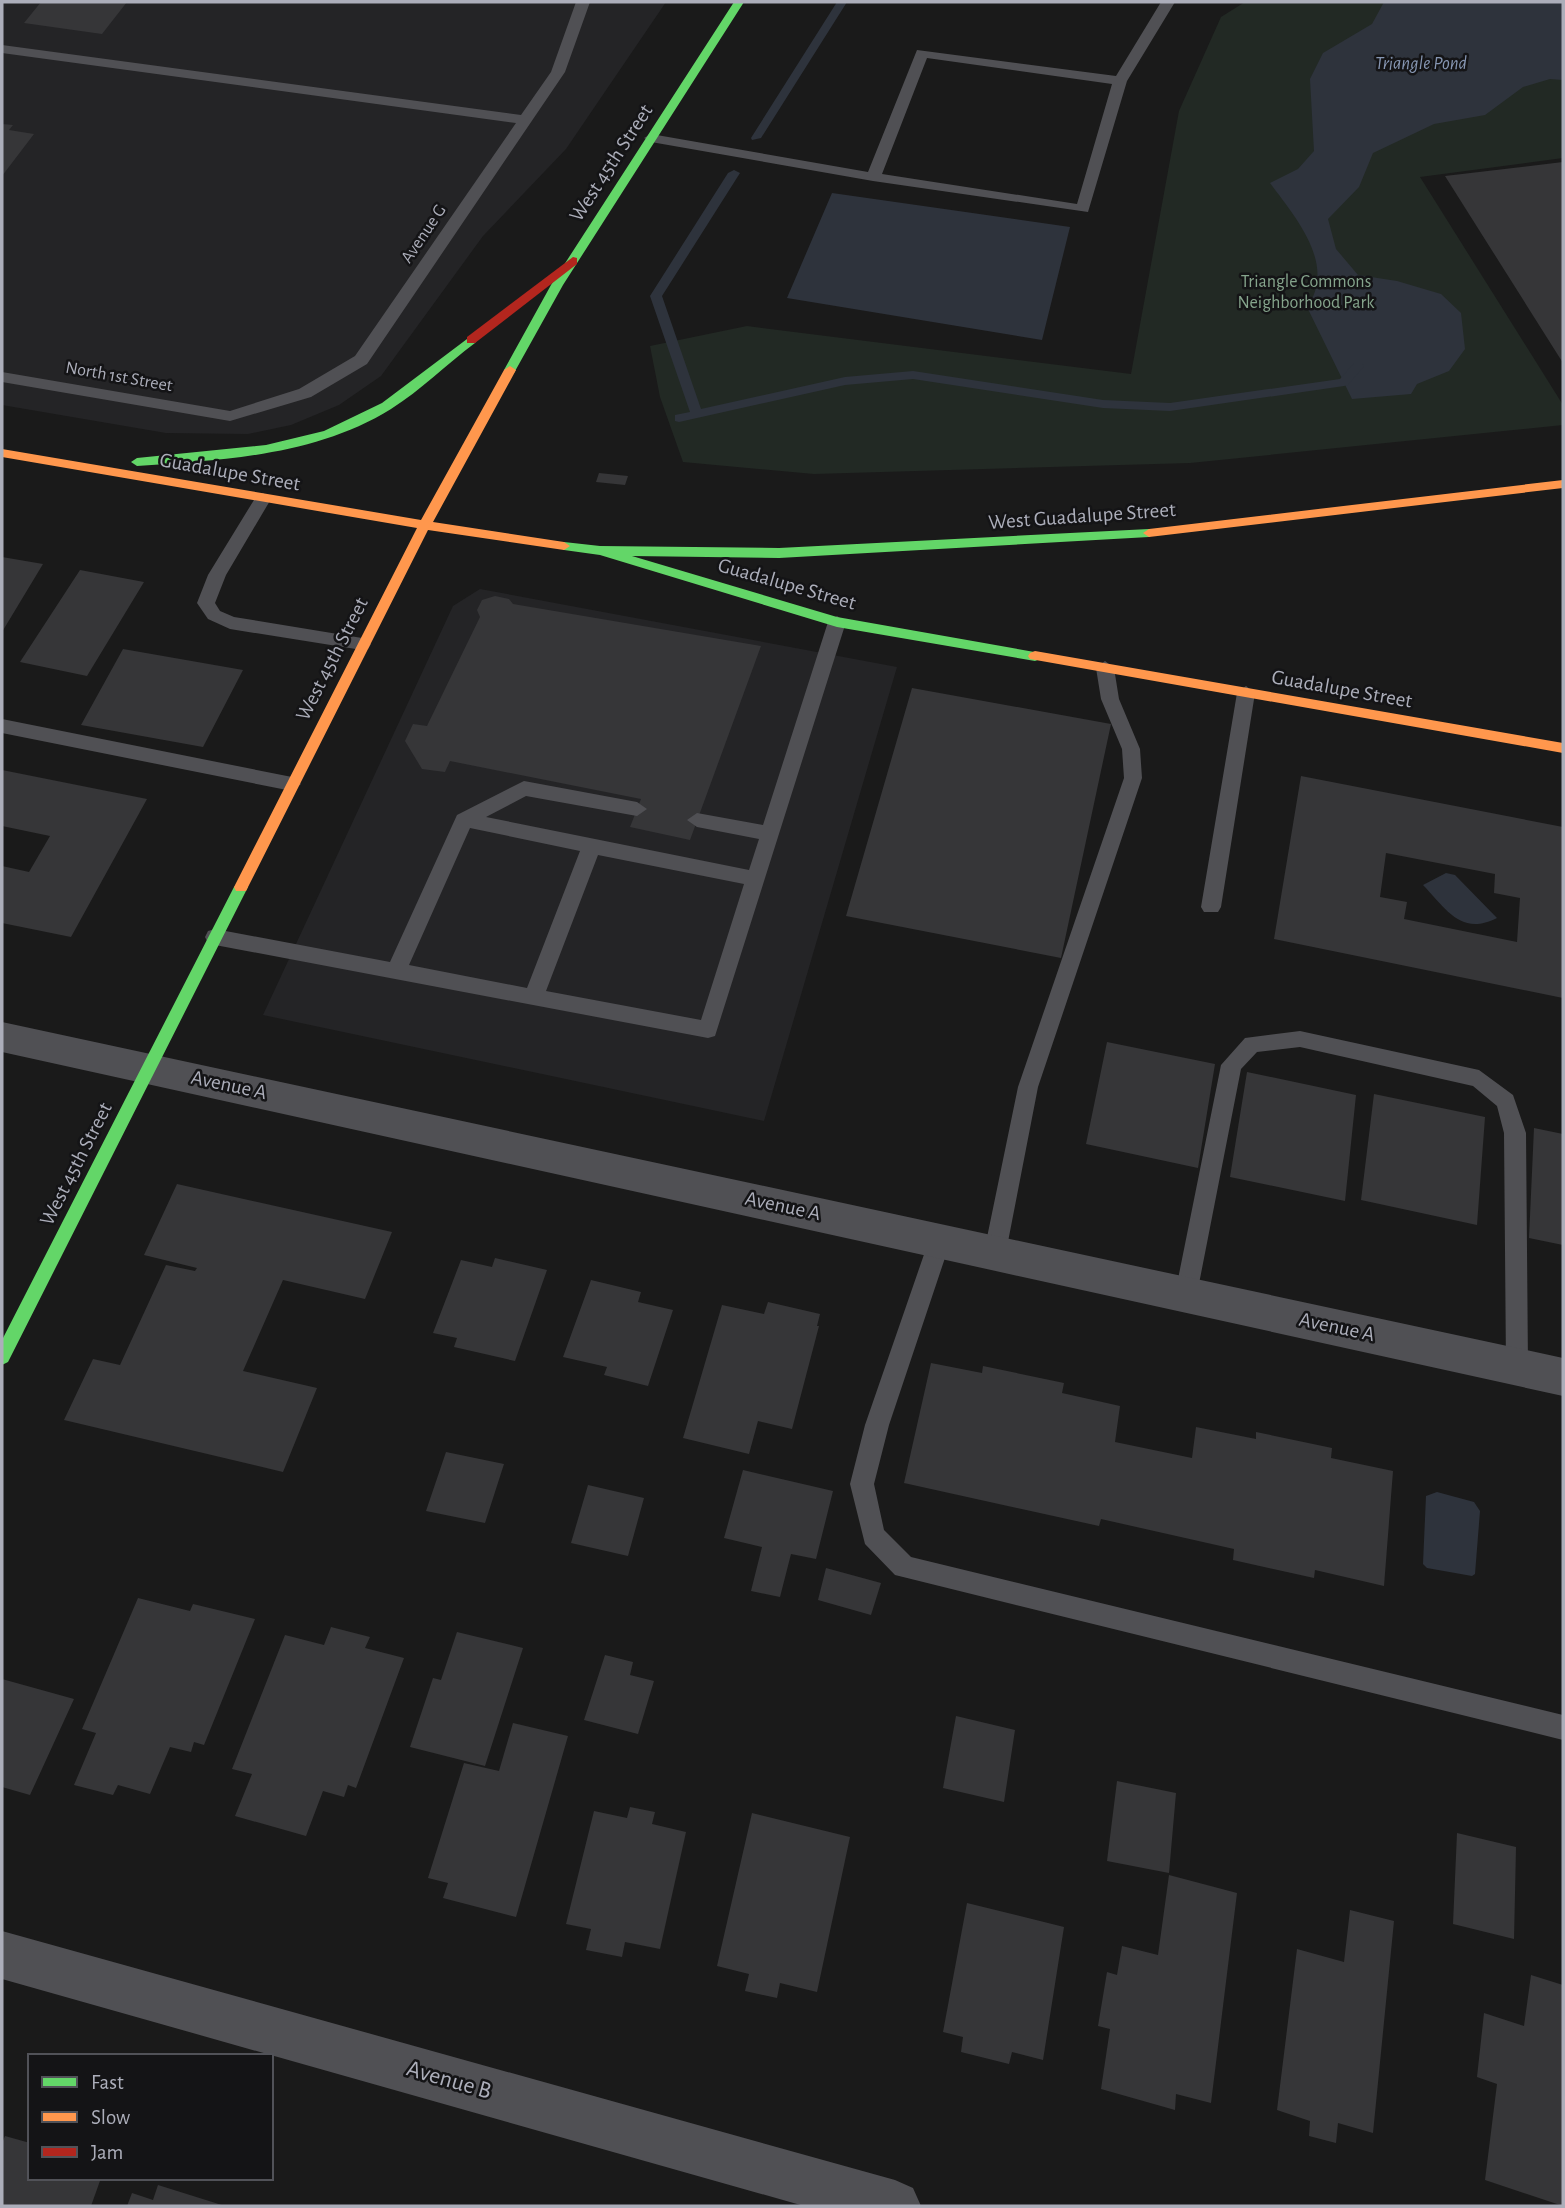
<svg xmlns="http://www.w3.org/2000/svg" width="1565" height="2208" font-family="'Alegreya Sans',sans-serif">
<rect width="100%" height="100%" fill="#1a1a1a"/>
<path fill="#242426" d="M2,2H666L566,149L483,236L381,376L339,405L291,425L248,434L166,433L2,405Z
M480,589L897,667L764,1121L263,1015L453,606Z"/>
<path fill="#222924" d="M1245,2H1563V158L1420,177L1563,405V425L1190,463L814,474L683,462L660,397L650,346L747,326L1131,374L1179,111L1221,17Z"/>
<path fill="#2e333c" d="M1384,2H1563V80L1550,79L1523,87L1485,115L1434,124L1373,153L1359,187L1328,219L1336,249L1358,275L1397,281L1441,294L1461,313L1465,349L1449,371L1417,384L1411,394L1352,399L1307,307C1337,265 1296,218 1270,183L1298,169L1314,151L1310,79L1323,53L1372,24Z
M832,193L1070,227L1042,340L787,298Z
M1446,873L1455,875L1497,918C1461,936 1447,910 1423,885Z
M1437,1492L1474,1502L1480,1511L1475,1574L1472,1576L1427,1568L1423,1564L1426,1496Z"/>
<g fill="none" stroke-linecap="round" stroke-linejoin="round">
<path fill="#2e333c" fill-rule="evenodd" d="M837,2H847L761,138L752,140L751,138Z
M734,170L740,173L662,296L701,409L845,377L913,371L1103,400L1170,403L1340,379L1354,363H1362L1364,366L1348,385L1344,386L1170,411L1103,408L913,379L845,385L679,422L675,421V415L690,412L650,296L728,173Z"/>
</g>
<path fill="#363638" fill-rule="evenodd" d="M41,2H127L102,34L24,23Z
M2,124L13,125L9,130L34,134L2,176Z
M1563,162V363L1445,176Z
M599,473L628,476L625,485L596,482Z
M2,557L43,564L2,632Z
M80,570L144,582L87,676L20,662Z
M495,596L509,599L513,604L761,646L690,840L630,827L641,799L450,761L445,772L422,769L405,741L413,724L427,726L480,617L477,610L482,600Z
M123,649L243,670L203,747L81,725Z
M912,688L1111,724L1061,958L846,916Z
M2,770L147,799L71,937L2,923V866L29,872L50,836L2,826Z
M1301,776L1563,827V998L1274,939ZM1386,853L1495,874L1494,893L1520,898L1517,942L1404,919L1407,902L1380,897Z
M1107,1042L1215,1064L1198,1168L1086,1144Z
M1247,1072L1356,1095L1345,1201L1230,1177Z
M1374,1094L1485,1117L1477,1225L1361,1200Z
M1534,1128L1563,1134V1245L1529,1238Z
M177,1184L392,1232L365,1299L283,1280L243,1371L317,1388L283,1472L64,1420L93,1359L120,1365L166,1265L195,1271L197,1268L144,1255Z
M495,1258L547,1270L515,1361L454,1347L457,1338L433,1333L461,1260L492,1267Z
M591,1280L641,1292L638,1302L673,1310L648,1386L604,1375L607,1367L563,1357Z
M768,1302L820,1314L817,1326H819L792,1429L758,1421L749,1454L683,1438L722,1305L764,1314Z
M931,1363L982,1373L983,1366L1064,1383L1062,1393L1120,1406L1115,1442L1192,1458L1196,1427L1256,1439V1432L1332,1448L1331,1458L1393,1471L1384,1586L1315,1570L1314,1578L1233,1560L1234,1549L1101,1519L1099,1526L904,1483Z
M446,1452L504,1464L485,1523L426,1511Z
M743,1470L833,1491L816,1559L791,1554L780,1597L751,1591L762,1547L724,1538Z
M588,1485L644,1498L628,1556L571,1543Z
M826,1568L881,1583L871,1615L818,1600Z
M138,1598L190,1611L193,1604L255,1619L204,1745L194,1742L191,1752L170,1747L150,1794L118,1785L113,1795L74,1785L96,1733L82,1729Z
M331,1627L370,1637L365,1648L404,1658L356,1788L348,1785L344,1797L323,1791L306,1836L235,1816L252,1774L232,1769L285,1635L324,1645Z
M457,1632L523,1648L485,1766L410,1747L433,1678L441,1680Z
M605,1655L633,1662L630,1675L654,1681L638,1734L584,1720Z
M2,1679L74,1699L30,1795L2,1787Z
M956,1716L1015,1730L1004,1802L943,1788Z
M513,1723L568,1736L516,1917L443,1898L448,1883L428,1878L464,1763L499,1771Z
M1117,1781L1176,1793L1169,1873L1107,1861Z
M630,1807L655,1812L652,1824L686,1832L660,1949L625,1942L622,1957L586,1950L591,1929L566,1924L594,1811L627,1818Z
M752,1813L850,1837L817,1992L780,1983L777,1998L745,1991L749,1974L717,1966Z
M1457,1833L1516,1847L1514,1939L1453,1924Z
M1169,1875L1237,1893L1211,2103L1176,2094L1175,2110L1101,2089L1110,2029L1098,2026L1107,1972L1117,1975L1122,1946L1158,1955Z
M967,1903L1064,1927L1043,2060L1012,2052L1009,2064L961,2052L963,2037L943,2032Z
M1350,1910L1394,1921L1373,2133L1338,2123L1336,2143L1309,2136L1310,2121L1277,2110L1297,1949L1344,1962Z
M1531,1975L1563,1985V2206L1485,2180L1497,2084L1477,2077L1484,2013L1524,2026Z
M5,2136L30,2143V2178H101L91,2206H2V2143Z
M158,2185L225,2206H127L132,2193L153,2200Z"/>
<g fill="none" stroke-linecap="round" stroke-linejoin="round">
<path fill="#505054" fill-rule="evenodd" d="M576,2H590L565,72L367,364L311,397L230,421L2,382V372L230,411L299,389L355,356L516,123L2,53V45L521,115L551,72Z
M1161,2H1175L1127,81L1088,212L873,181L651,142L644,138L651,134L868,172L917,50L1116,76ZM927,58L1112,84L1077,204L882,174Z
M263,493L271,499L226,575L215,603L220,611L234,617L362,638L371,644L368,649L362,650L230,629L208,619L197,603L208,575L257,495Z
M837,616L846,622L715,1036L708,1038L215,945L208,943L205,937L208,931L215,929L390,962L457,815L524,781L637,802L647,809L637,816L526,796L486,817L749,870L759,839L697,827L687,820L697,813L763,825L828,622ZM470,828L580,851L527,988L409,965ZM598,855L744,884L701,1020L546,991Z
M1105,661L1114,668L1119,699L1140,749L1142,778L1038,1087L1006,1252L1003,1259L995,1262L987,1259L984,1252L1018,1087L1124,778L1122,749L1101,699L1096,668Z
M1246,686L1255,693L1221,907L1218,912H1204L1201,907L1237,693Z
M2,719L292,777L301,784L292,791L2,733Z
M1300,1031L1479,1070L1513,1095L1526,1133L1528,1366L1525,1373L1517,1376L1509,1373L1506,1366L1504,1133L1497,1106L1473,1086L1300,1047L1257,1052L1241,1069L1197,1294L1194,1301L1186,1304L1178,1301L1175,1294L1221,1065L1245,1038Z
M940,1230L948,1233L951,1240L889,1425L874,1484L884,1530L911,1557L1563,1715V1740L895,1575L865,1544L850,1484L865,1425L929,1240L932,1233Z"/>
<path fill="#505054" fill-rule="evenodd" d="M2,1022L1563,1358V1396L2,1052Z
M2,1931L895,2180L913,2188L921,2206H804L2,1979Z"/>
<path fill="#63d668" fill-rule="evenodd" d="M734,2H744L563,285L514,373H506L504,370L551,285Z
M471,336L477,340L475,343C447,364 421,390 391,409C315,456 223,460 137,466L131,462L137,458L266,445L324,431L382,403Z
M1149,529L1155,533L1149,537L779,558L632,556L837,617L1040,653L1042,656L1040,659L1035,661L837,627L600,555L564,550L558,546L564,542L600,546L779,548Z
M241,881L248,887L8,1362L2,1365V1340L234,887Z"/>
<path fill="#ff974d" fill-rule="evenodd" d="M510,366L516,370L433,522L564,542L570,546L564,550L428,530L246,891H236L234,887L417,528L2,457V449L421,520L504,370Z
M1563,480V488L1149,537L1143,533L1149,529Z
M1035,651L1563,743V753L1030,659L1028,656L1030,653Z"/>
<path fill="#b3261e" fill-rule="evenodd" d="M573,257L577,258V264L475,343H467V337Z"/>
</g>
<g text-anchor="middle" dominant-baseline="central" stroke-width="5" stroke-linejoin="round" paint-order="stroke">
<g font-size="18" fill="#acaeba" stroke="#141416">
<text transform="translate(424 234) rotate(-56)">Avenue G</text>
<text transform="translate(119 377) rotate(10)">North 1st Street</text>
</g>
<g font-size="18" fill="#85a48c" stroke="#141416">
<text x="1306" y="282">Triangle Commons<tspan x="1306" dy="21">Neighborhood Park</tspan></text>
</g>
<g font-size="19" font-style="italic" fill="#8696b2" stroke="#141416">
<text x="1421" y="63">Triangle Pond</text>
</g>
<g font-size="21" fill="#acaeba" stroke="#141416">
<text transform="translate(611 163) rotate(-57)">West 45th Street</text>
<text transform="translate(230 472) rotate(10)">Guadalupe Street</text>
<text transform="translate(1082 516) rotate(-4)">West Guadalupe Street</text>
<text transform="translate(787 584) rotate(16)">Guadalupe Street</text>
<text transform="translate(332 659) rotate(-63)">West 45th Street</text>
<text transform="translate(1342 689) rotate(10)">Guadalupe Street</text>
<text transform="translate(229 1085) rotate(12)">Avenue A</text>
<text transform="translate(76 1164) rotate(-63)">West 45th Street</text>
<text transform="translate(783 1206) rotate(12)">Avenue A</text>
<text transform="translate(1337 1327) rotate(12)">Avenue A</text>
</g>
<g font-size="24" fill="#acaeba" stroke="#141416">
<text transform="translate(449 2080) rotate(16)">Avenue B</text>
</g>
</g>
<rect width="1565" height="2208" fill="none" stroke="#acaeba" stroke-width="7"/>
<rect x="28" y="2054" width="245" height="126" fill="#141416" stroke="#515258" stroke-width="2"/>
<rect x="42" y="2077" width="35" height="10" fill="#63d668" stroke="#515258" stroke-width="2"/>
<text x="91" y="2089" font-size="21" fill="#acaeba">Fast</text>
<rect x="42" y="2112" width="35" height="10" fill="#ff974d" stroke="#515258" stroke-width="2"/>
<text x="91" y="2124" font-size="21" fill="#acaeba">Slow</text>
<rect x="42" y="2147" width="35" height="10" fill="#b3261e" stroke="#515258" stroke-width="2"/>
<text x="91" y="2159" font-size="21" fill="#acaeba">Jam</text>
</svg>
